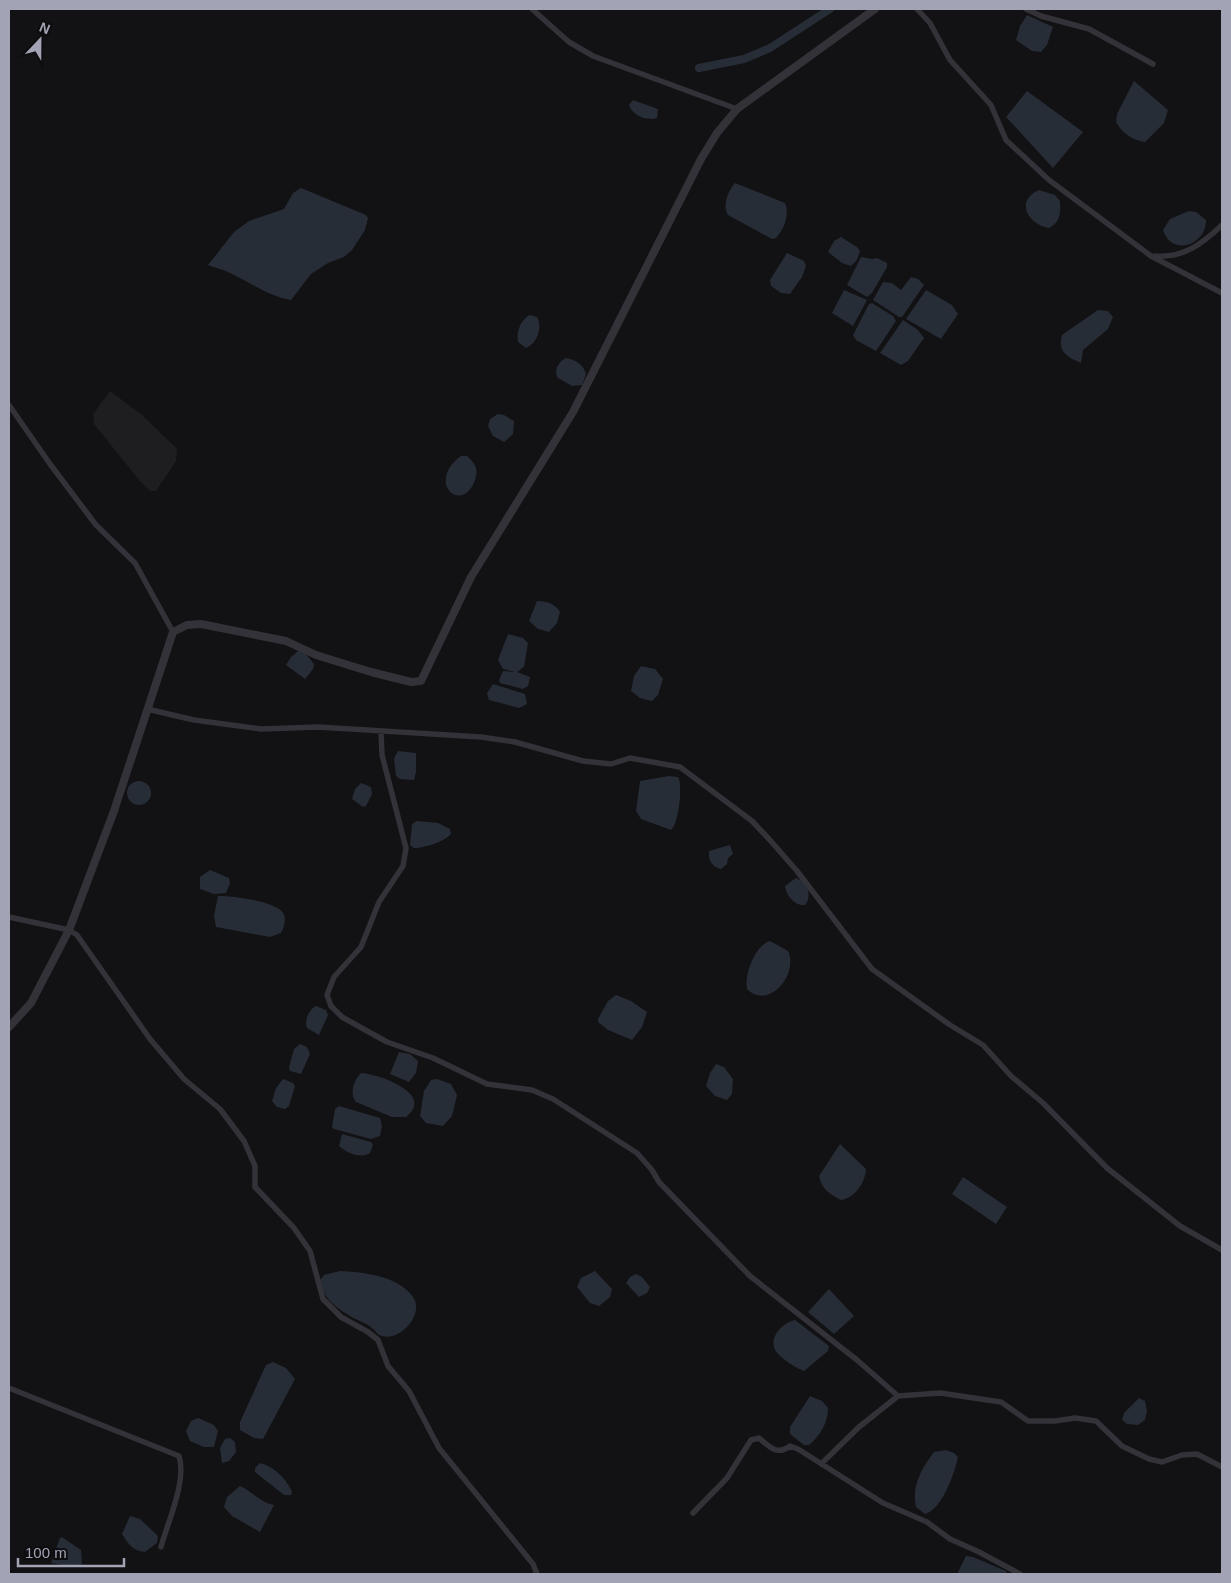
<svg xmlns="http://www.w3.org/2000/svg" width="1231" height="1583" font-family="Helvetica,sans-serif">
<rect width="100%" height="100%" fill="#121113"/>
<path fill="#1e1d20" d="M110,391L142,415L177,449L176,461L156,491H150L139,480L94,424L93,414Z"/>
<path fill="#272d37" d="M1027,15L1053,27L1047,45L1041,52L1032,51L1016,40L1020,26Z
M1134,81L1168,110L1164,123L1145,142C1132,140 1123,134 1116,122L1117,114Z
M1027,91L1083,132L1053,168L1006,117Z
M633,100L658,109L657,118C646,121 633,116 629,105Z
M735,183L785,203C790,215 784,229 776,238L772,239L728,215C722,206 728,191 735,183Z
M301,188L366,215L368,218L365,230L352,250L344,257L328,263L311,274L291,300C268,296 251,283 230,273C223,269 215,268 208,265L234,232L249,221L284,209L293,193Z
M1039,190L1055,195L1060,201C1061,212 1060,223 1049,228C1027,224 1015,200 1039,190Z
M1189,211L1196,212L1206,220C1207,244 1172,258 1163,230L1170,219Z
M841,237L857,247L860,251L857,260L851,266L842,263L828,252L834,241Z
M787,253L804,261L806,266L802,277L790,294L781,293L771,286L770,280Z
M861,257L872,259L877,258L887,263V267L872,293L867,297L847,285Z
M911,277L918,279L924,285L902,317H899L873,300L883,282L892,283L901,290Z
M844,290L867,300L853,326L832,313Z
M926,290L952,305L958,314L941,339L906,319Z
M872,303L893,316L896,321L876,351L856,340L853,335L869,304Z
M1098,310L1108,311L1113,317L1108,329L1083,350L1081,363C1068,357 1057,352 1062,335Z
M530,315L537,317C543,327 537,344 526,348L518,342C516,332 521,319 530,315Z
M903,320L918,330L924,338L908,361L901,365L880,353Z
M566,358C576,360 583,364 586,374L582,385L572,386L558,378C553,371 559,361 566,358Z
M498,414L504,415L514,421L513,434L504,442L493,436L488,426L490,419Z
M461,456H467C475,463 479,469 475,480C462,516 425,482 461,456Z
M537,601C546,601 556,604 560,612L557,623L549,632L538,629L529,621Z
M508,634L523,638L528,643L524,667L517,672L530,677L528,686L523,689L500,683L499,680L503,671L516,672L503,669L498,660Z
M298,651L306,654L314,664L313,669L305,679L286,665L291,657Z
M641,666L655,669L663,679L658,695L652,701L640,698L631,691L634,676Z
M493,684L525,694L527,704L519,708L489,700L487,693Z
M398,751L416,753V772L414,780L400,779L396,776L394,758Z
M669,776L678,777C683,784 679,824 671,830L641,819L636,811L640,781Z
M127 793a12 12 0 1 1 24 0a12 12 0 1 1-24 0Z
M361,783L371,787L372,794L366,806L363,807L352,799L355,789Z
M417,821L438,823L450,829L451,834C444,842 424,848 414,848L410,845L412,824Z
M730,845L733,854L728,858L727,864L721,869C712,867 708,860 709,851Z
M210,870L229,878L230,883L226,893L214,894L200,889V877Z
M796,878C807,882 813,895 805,905C795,906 786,896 785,886Z
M218,896C232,896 276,901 283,913C287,919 284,927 281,933L270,937L216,927L214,916Z
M770,941L788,951C799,974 769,1011 747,989C744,975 755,945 770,941Z
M616,995L631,1001L647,1012L642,1027L632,1040L608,1030L598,1022V1019L608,1001Z
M316,1006L326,1010L328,1015L319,1035L307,1028C304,1021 309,1009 316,1006Z
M300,1044L307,1047L310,1054L301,1074L290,1071L289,1067L294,1049Z
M399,1052L410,1054L418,1061L416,1073L409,1082L390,1074Z
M716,1064L724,1067L733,1079L732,1094L727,1100L715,1096L706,1086L710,1073Z
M361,1073C379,1074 436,1094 406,1117H392L356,1102C349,1094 354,1080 361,1073Z
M283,1079L293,1083L295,1086L289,1106L285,1109L277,1107L272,1101L276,1088Z
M437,1079L451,1084L457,1095L452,1116L443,1126L426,1123L420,1116L424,1091L431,1080Z
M339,1106L380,1118L382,1126L380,1136L371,1139L334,1129L332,1127L335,1109Z
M342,1134L371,1142L373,1145L370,1153C360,1159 347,1153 339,1146Z
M840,1144L866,1169C865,1183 855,1198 841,1200C830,1195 821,1188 819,1176Z
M963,1177L1007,1207L996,1224L952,1194Z
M340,1271C363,1272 399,1276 413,1297C425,1314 400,1342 382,1336C377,1335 377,1332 373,1329C366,1322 355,1320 347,1314C334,1306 321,1296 321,1279L324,1275Z
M595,1271L612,1289L610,1297L599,1306L590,1303L577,1287L581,1278Z
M636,1274L642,1277L650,1287L647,1293L639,1297L626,1283L630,1277Z
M829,1289L854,1316L834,1334L808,1312Z
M795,1320L829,1346L828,1351L804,1371C796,1368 780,1358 775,1350C769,1336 783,1323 795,1320Z
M273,1362L286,1368L295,1379L263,1439L254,1438L240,1430V1422L266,1365Z
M810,1396L822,1401L828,1408C828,1423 820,1436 809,1445H804L790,1434V1427Z
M1139,1398L1145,1401L1147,1411L1145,1420L1138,1425L1127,1424L1122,1420L1124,1413Z
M198,1418L214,1425L218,1431L214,1447H204L190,1441L186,1431L191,1421Z
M230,1438L235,1442L236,1452L229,1461L222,1463L220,1448L225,1439Z
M946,1450L954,1453L958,1457C955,1472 942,1510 925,1514L916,1507C911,1486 922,1468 934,1452Z
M260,1463C273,1466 287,1479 292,1492L291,1495H284L255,1472V1468Z
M240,1486C253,1492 261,1503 274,1505L260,1532L232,1516L224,1507L227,1497Z
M130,1516L140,1519L158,1536L157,1543L145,1552C133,1551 128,1544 122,1534Z
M62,1537L81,1550L82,1564L73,1567L51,1563L60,1538Z
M966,1556L973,1557L1006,1571L1007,1574H957Z"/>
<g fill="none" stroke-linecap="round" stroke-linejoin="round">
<path stroke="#272d37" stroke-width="8" d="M699,68L744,59L770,48L830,9"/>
<path stroke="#323238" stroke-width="5.5" d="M532,9L569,42L593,56L737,109
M917,9L930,23L950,60L991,105L1006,140L1049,180L1151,256L1222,293
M1026,9L1041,16L1089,29L1153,64
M1155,256C1184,258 1202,244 1222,225
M9,405L50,464L96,525L135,563L173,632
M147,709L194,720L261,729L318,727L481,737L515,742L583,761L611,764L630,758L680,767L752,821L769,839L797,871L872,969L950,1025L983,1045L1011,1076L1043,1103L1107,1168L1180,1226L1222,1250
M381,732L382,755L406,848L403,866L379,902L361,947L334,977L327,995L331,1006L342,1017L387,1042L433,1058L487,1084L532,1090L553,1099L637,1153L652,1170L659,1182L750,1276L857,1360L898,1396
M9,917L69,930L77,935L150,1039L184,1079L220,1109L244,1141L255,1166V1187L294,1228L310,1251L323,1299L341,1317L368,1332L378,1340L388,1366L409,1391L439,1448L533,1564L537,1574
M9,1388L179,1456C187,1481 168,1521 161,1547
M821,1464L859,1427L898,1396L940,1393L1001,1402L1028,1421H1055L1075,1418L1096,1421L1122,1446L1149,1459L1162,1462L1182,1455L1197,1454L1222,1467
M693,1513L727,1478L751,1440L759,1438C770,1447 777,1456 790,1446L798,1449L883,1503L927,1522L950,1539L979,1552L1020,1574"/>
<path stroke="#323238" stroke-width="8" d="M9,1027L31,1003L69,930L114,811L173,632L187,625L201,624L286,641L316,655L371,672L411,682L421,681L471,577L573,412L701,159L717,133L737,109L875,9"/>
</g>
<rect width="1231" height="1583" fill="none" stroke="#a2a4b5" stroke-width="20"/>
<g transform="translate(40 40) rotate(22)" stroke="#0d0c0e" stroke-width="4" paint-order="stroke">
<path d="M0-4L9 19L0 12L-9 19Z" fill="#a2a4b5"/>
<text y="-8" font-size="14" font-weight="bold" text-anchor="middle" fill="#a2a4b5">N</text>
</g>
<path d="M18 1558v8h106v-8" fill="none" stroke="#a2a4b5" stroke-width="2.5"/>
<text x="25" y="1558" font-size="15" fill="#a2a4b5" stroke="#0d0c0e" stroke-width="4" paint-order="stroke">100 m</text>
</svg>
